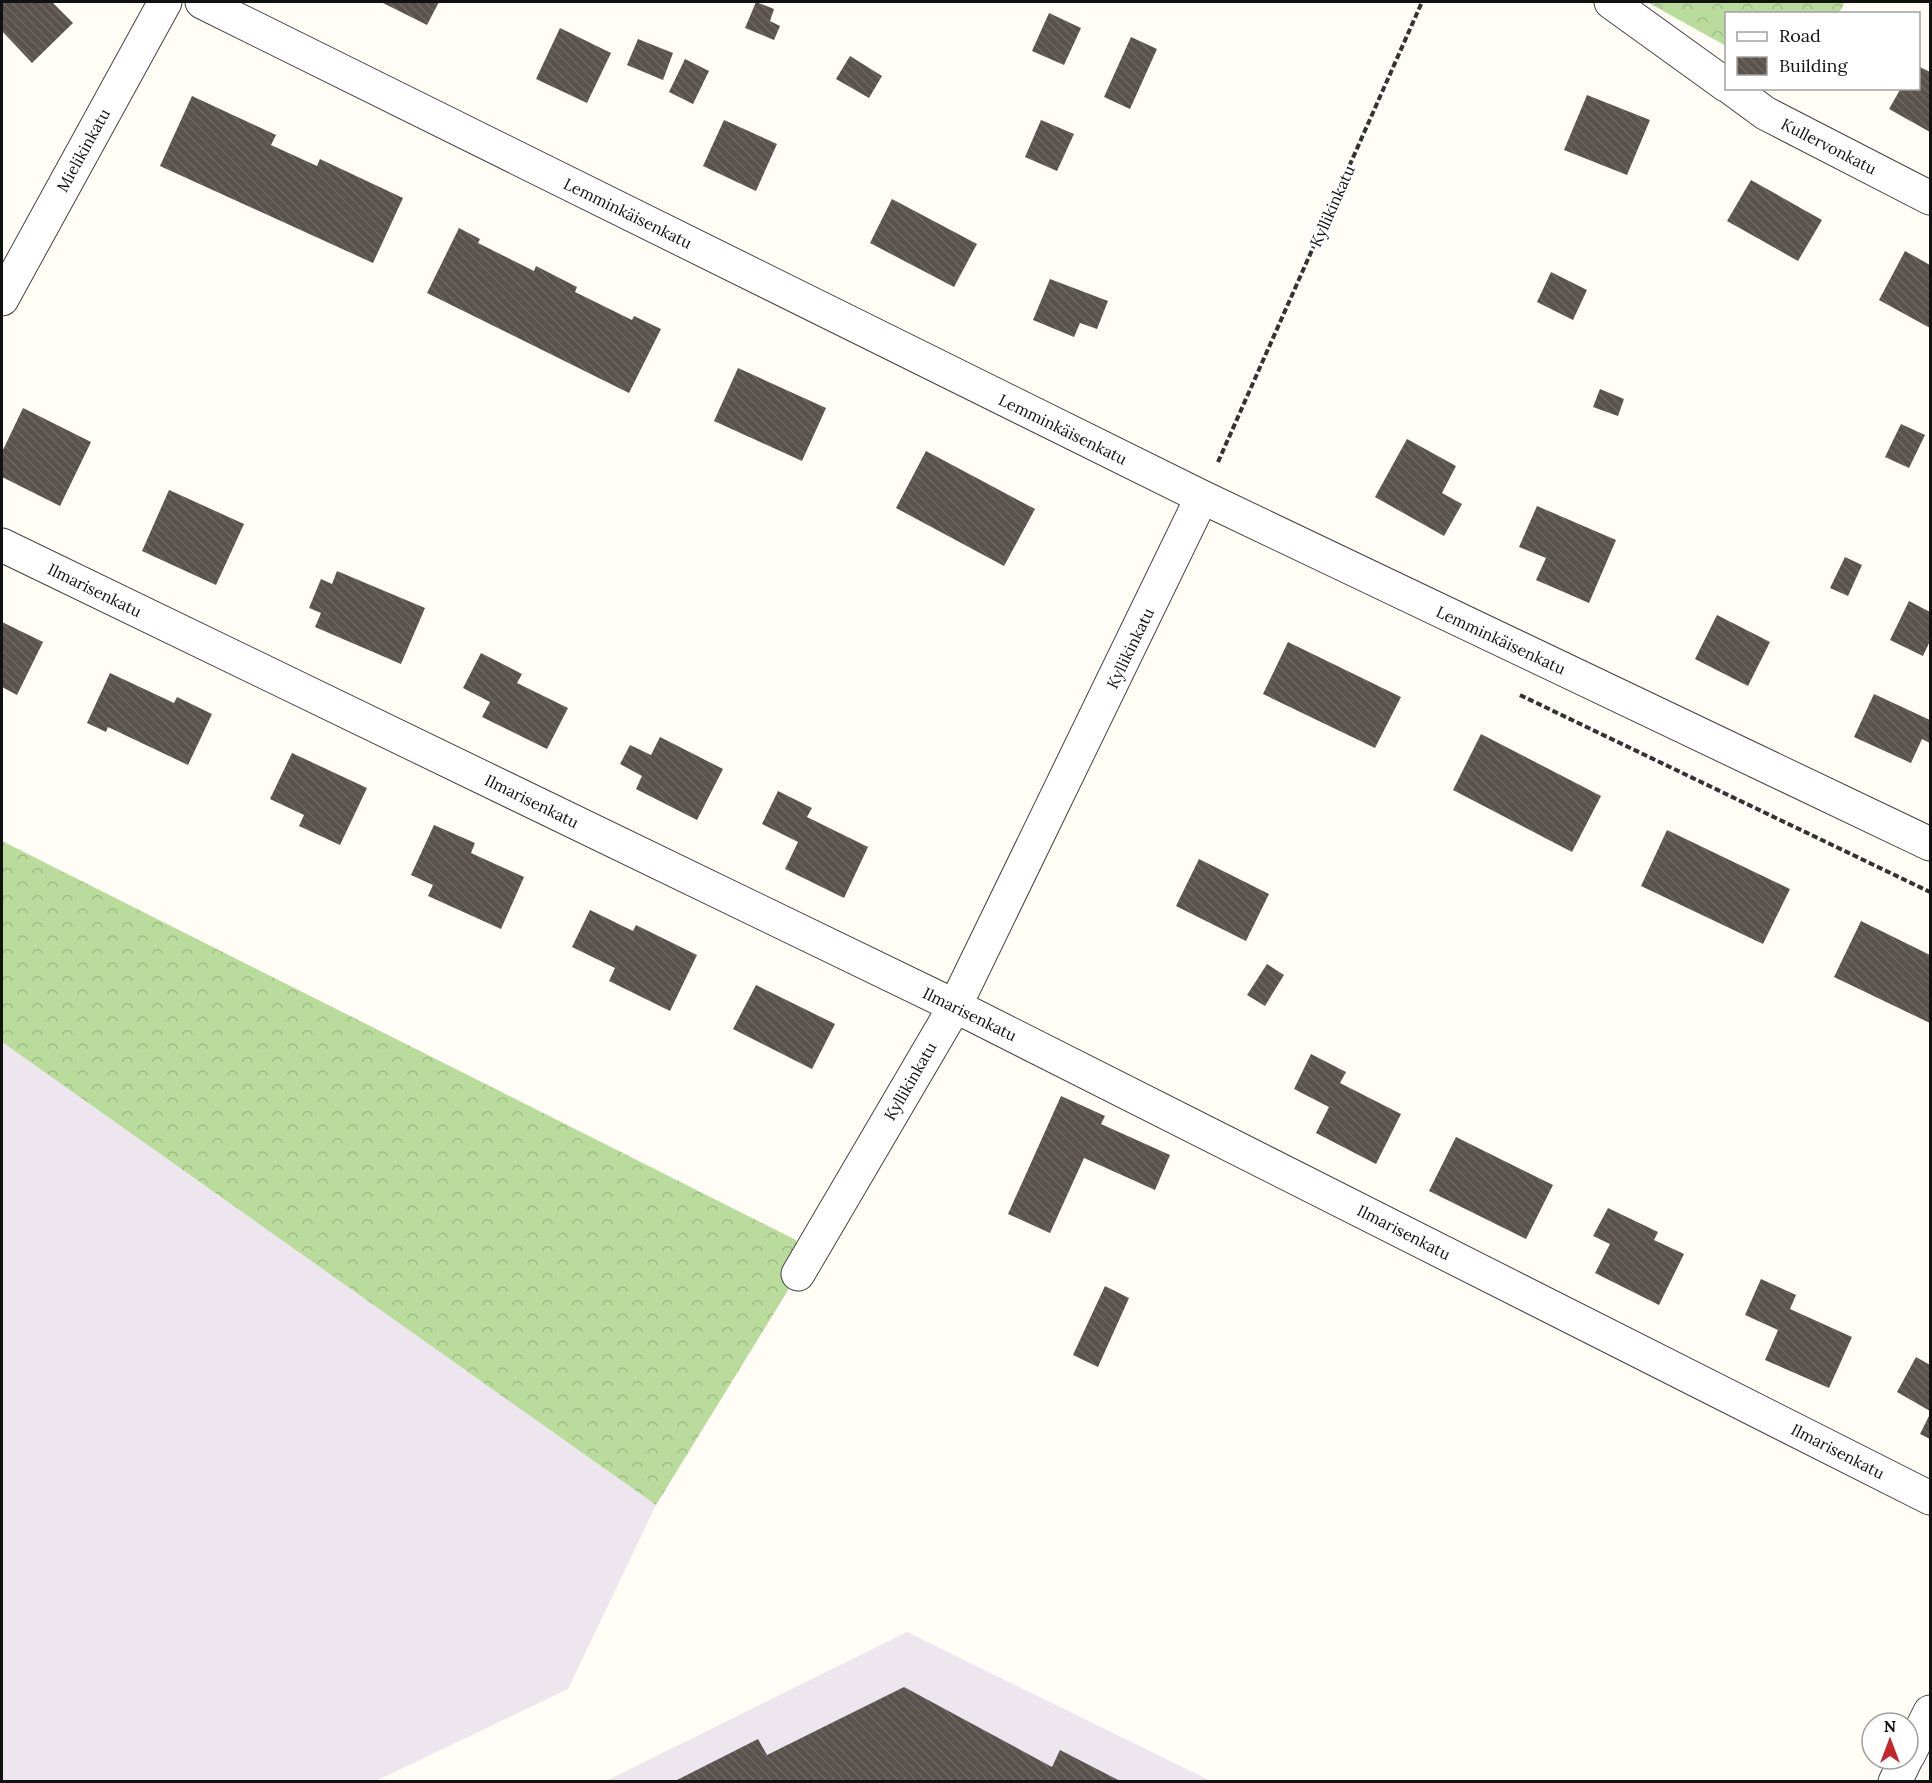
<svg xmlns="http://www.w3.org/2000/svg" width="1932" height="1783" font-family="Lora,serif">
<defs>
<pattern id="forest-crowns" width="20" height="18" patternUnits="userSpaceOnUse" patternTransform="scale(1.5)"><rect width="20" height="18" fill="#b9dc9c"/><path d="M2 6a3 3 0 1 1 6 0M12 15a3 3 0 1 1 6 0" fill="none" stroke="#9ebc85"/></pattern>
<pattern id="building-back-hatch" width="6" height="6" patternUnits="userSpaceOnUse" patternTransform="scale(1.5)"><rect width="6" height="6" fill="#5a524d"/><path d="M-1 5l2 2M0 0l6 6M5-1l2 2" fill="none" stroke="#6d6662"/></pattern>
</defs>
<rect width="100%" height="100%" fill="#fffdf5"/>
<path fill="#eee6ef" d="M2,1042L656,1505L568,1689L376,1781H2Z
M907,1632L1211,1781L604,1782Z"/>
<path fill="url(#forest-crowns)" d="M1647,2H1845L1839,13L1726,14V46Z
M2,841L796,1240L798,1274L656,1505L2,1042Z"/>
<path fill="url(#building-back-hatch)" d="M2,2H52L73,23L32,63L2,31Z
M381,2H439L427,25Z
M756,2L774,9L770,21L780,26L774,40L745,28Z
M1049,13L1081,28L1064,65L1032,51Z
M560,28L611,53L587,103L536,79Z
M1131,37L1157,49L1130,109L1104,97Z
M638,39L673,53L663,80L627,65Z
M850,56L882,76L869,98L836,79Z
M685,59L709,71L693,104L669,92Z
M1918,66L1930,72V132L1889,109L1901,88H1918Z
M1587,95L1650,120L1627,175L1564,150Z
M192,96L276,135L271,145L317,166L320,159L403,198L373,263L160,166Z
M724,120L777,144L756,191L703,166Z
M1041,120L1074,134L1057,171L1025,157Z
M1751,180L1822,220L1798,261L1727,221Z
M892,199L977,244L954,287L870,243Z
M459,228L480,239L478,243L534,271L536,266L577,287L575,292L632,320L634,316L661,329L629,393L427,293Z
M1905,251L1930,265V328L1879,300Z
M1551,272L1587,290L1573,320L1537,302Z
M1050,279L1108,301L1097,329L1080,323L1074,337L1033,320Z
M738,368L826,408L802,461L714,421Z
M1600,389L1624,399L1618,416L1593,407Z
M23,408L91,442L60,506L2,477V452Z
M1901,424L1925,435L1909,468L1885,457Z
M1407,439L1456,466L1442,493L1462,504L1444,536L1375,497Z
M926,451L1035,509L1004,566L896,508Z
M169,490L244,524L216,585L142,551Z
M1537,506L1616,540L1589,603L1536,580L1546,558L1519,547Z
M1845,557L1862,565L1848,596L1830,588Z
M337,571L425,608L401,664L315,627L321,613L309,608L321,579L332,584Z
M1909,601L1930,612V641L1923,656L1890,640Z
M1717,615L1770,642L1748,686L1695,659Z
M2,622L43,642L17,695L2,687Z
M1288,642L1401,697L1375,748L1263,694Z
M481,653L522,674L517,683L568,708L547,749L482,717L490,702L463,688Z
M110,673L174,703L177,697L212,714L188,765L108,727L106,732L87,723Z
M1874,694L1930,720V743L1922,739L1911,763L1854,737Z
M1481,734L1601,796L1572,852L1453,790Z
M660,737L723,769L697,820L636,789L642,776L620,764L630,745L651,755Z
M292,753L367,788L340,845L299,826L304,815L270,799Z
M778,791L812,808L807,817L868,847L844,898L785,869L798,842L762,824Z
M434,825L475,843L471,853L524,877L501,929L428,896L433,885L411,875Z
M1667,830L1790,889L1763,944L1641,886Z
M1199,859L1269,894L1246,941L1176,906Z
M590,910L633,931L636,925L697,955L670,1011L609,981L615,968L572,947Z
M1861,921L1930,955V1023L1834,977Z
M1267,964L1284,975L1265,1006L1247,995Z
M756,985L835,1024L812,1069L733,1029Z
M1311,1054L1346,1072L1340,1083L1401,1114L1376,1164L1316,1133L1329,1107L1294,1089Z
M1061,1096L1105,1116L1101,1124L1170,1155L1155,1190L1084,1158L1050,1233L1008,1214Z
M1456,1137L1553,1185L1526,1239L1429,1191Z
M1608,1208L1658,1232L1654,1240L1684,1254L1659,1305L1595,1273L1610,1244L1593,1236Z
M1761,1279L1796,1295L1790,1309L1852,1337L1829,1388L1765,1360L1778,1330L1745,1315Z
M1105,1286L1129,1298L1098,1367L1073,1355Z
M1916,1357L1930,1365V1411L1897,1392Z
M1930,1414V1439L1920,1434Z
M904,1687L1052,1767L1060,1750L1122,1782H673L758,1739L767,1755Z"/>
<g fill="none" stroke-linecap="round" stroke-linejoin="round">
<g stroke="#444" stroke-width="35">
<path id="minor" d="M202,2L1202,497L1930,844
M1611,2L1726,85
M1731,88L1765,113L1930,198
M2,299L165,2
M2,545L955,1006L1930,1498
M798,1274L955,1006L1202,497
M1908,1756L1930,1712
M1895,1782L1906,1759"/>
</g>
<path stroke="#333" stroke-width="4" stroke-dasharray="6 3" stroke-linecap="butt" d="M1218,462L1422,2
M1520,695L1930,892"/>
<use href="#minor" stroke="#fff" stroke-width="33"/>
</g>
<g text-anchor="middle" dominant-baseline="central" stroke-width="6" stroke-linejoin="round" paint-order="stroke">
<g font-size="16" fill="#111" stroke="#fff">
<text transform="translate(1829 146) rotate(27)">Kullervonkatu</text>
<text transform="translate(83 150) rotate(-61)">Mielikinkatu</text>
<text transform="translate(1332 206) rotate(-66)">Kyllikinkatu</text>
<text transform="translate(628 213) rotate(26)">Lemminkäisenkatu</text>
<text transform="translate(1063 429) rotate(26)">Lemminkäisenkatu</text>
<text transform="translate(95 590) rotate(26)">Ilmarisenkatu</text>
<text transform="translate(1501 640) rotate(25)">Lemminkäisenkatu</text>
<text transform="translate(1130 648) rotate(-64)">Kyllikinkatu</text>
<text transform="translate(532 801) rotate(26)">Ilmarisenkatu</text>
<text transform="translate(970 1014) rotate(26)">Ilmarisenkatu</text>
<text transform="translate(910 1081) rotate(-60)">Kyllikinkatu</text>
<text transform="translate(1404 1232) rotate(27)">Ilmarisenkatu</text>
<text transform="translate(1838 1451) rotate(27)">Ilmarisenkatu</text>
</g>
</g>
<rect width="1932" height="1783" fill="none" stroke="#111111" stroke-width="6"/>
<rect x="1725" y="12" width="195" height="78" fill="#ffffff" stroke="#a0a0a0" stroke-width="1.5"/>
<rect x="1737" y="32" width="30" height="9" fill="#ffffff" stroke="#a0a0a0" stroke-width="1.5"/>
<text x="1779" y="42" font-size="18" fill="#111111">Road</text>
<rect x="1737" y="57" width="30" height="18" fill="url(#building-back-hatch)" stroke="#a0a0a0" stroke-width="1.5"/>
<text x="1779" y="72" font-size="18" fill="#111111">Building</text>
<g transform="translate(1890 1741)"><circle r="28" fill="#ffffff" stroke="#a0a0a0" stroke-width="1.5"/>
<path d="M0-4.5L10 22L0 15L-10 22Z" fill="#c4262e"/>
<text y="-9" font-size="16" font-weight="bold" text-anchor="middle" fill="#111111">N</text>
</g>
</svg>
